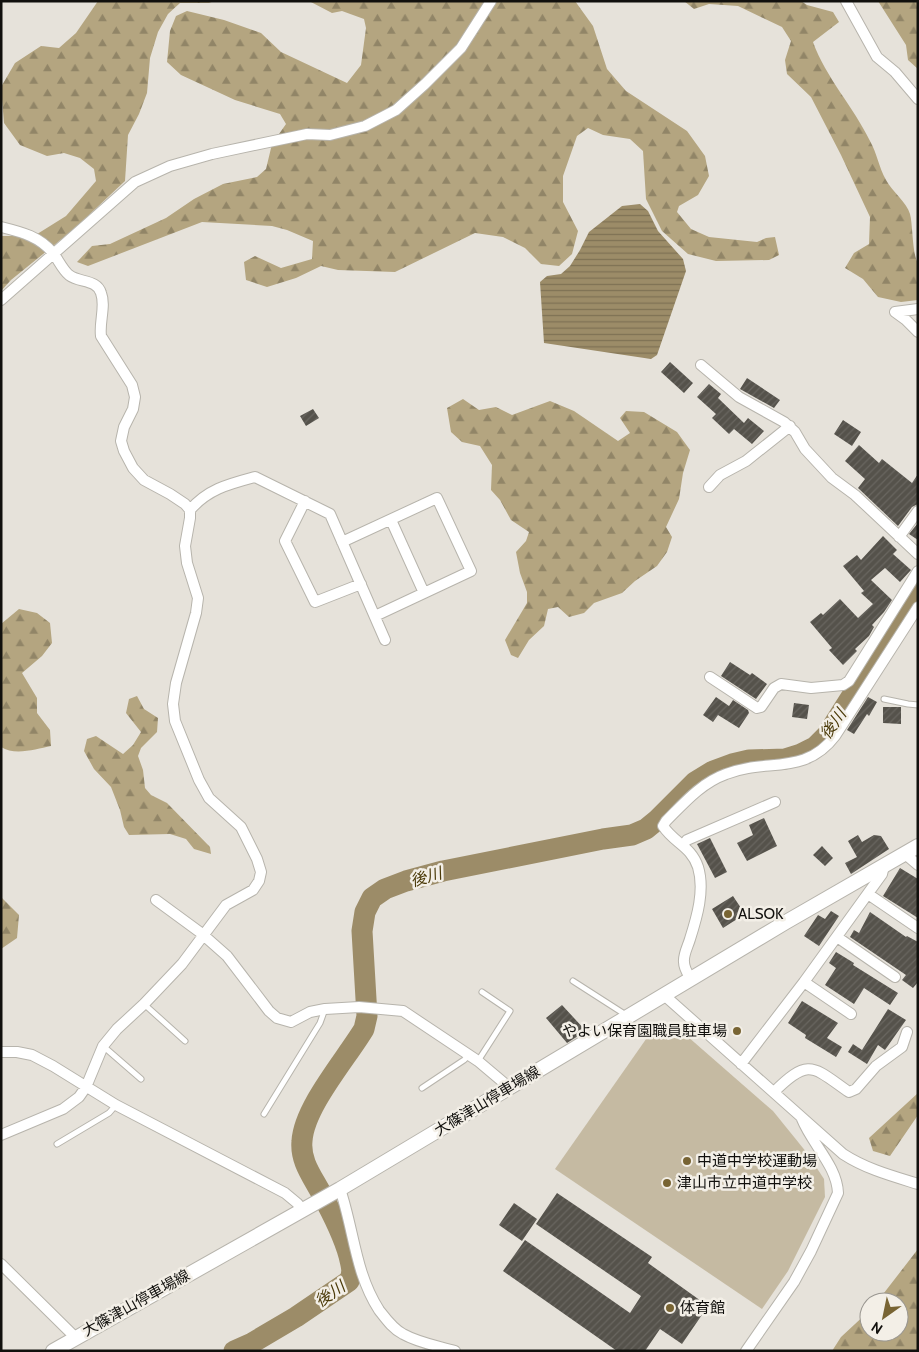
<svg xmlns="http://www.w3.org/2000/svg" width="919" height="1352" font-family="Cabin,'Noto Sans JP',sans-serif">
<defs>
<pattern id="forest-firs" width="22" height="20" patternUnits="userSpaceOnUse" patternTransform="scale(1.25)"><rect width="22" height="20" fill="#b4a580"/><path d="M5 1l3.5 6h-7zM16 11l3.5 6h-7z" fill="#918567"/></pattern>
<pattern id="water-rules" width="6" height="5" patternUnits="userSpaceOnUse" patternTransform="scale(1.25)"><rect width="6" height="5" fill="#9c8c68"/><path d="M0 2.5h6" fill="none" stroke="#7e7154"/></pattern>
<pattern id="building-hatch" width="6" height="6" patternUnits="userSpaceOnUse" patternTransform="scale(1.25)"><rect width="6" height="6" fill="#55524b"/><path d="M-1 1l2-2M0 6l6-6M5 7l2-2" fill="none" stroke="#696660"/></pattern>
</defs>
<rect width="100%" height="100%" fill="#e6e2da"/>
<path fill="url(#forest-firs)" d="M98,1H214L209,3H180L168,14L158,32L150,58L147,93L139,114L128,135L125,181L74,229L11,280L1,291V236H34L66,216L96,181L94,169L80,158L64,153L47,156L20,145L4,123L1,87L15,63L41,46L59,48L76,33Z
M309,1H575L593,26L607,69L626,91L687,131L705,156L709,176L698,195L679,206L677,212L691,229L709,237L757,242L766,238L775,237L779,255L769,260L716,261L688,254L662,231L646,199L643,151L630,139L603,135L588,128L577,136L563,176V202L578,231L572,254L559,266L541,264L525,248L503,237L475,233L395,272L338,270L321,266L296,278L267,287L246,280L244,262L255,256L281,268L312,259L313,241L287,230L272,226L202,222L88,266L77,262L92,246L110,244L166,218L194,199L223,184L257,177L266,169L272,144L286,124L280,114L235,100L181,75L167,62L170,31L176,16L187,11L224,20L261,33L281,52L347,83L361,65L366,28L364,19L342,11L332,13Z
M684,1H801L807,5L833,12L839,22L813,42C826,78 853,106 870,141C877,153 879,168 886,180C892,191 907,203 910,214C913,225 912,254 918,263V300L901,302L878,297L863,279L845,268L854,253L869,244L870,217L841,155L811,97L787,74L785,60L791,41L782,27L738,6L709,4L694,9Z
M878,1H916L918,4V69L908,60L906,45Z
M463,399L479,410L496,407L512,415L550,401L574,411L618,441L630,433L620,418L626,411L644,412L677,432L690,450L683,473L679,499L666,527L672,537L667,552L657,566L635,581L622,593L594,603L584,613L569,617L558,607L548,609L544,626L529,640L518,658L511,655L505,640L527,603V592L520,573L516,552L526,541L529,532L511,520L500,500L491,490L492,465L480,446L462,442L451,432L447,408Z
M19,609L37,613L50,623L52,643L42,656L22,673L37,698V713L50,730L51,746C36,749 15,756 1,747V624Z
M137,696L144,709L158,718L157,732L141,748L138,756L143,770L145,788L151,795L167,803L210,847L211,854L194,849L186,839L170,834L129,835L124,827L120,810L111,787L94,769L84,751L87,739L96,736L123,754L133,745L141,732L126,713L129,699Z
M1,897L19,915L17,938L1,949Z
M918,1093V1115L890,1156L873,1151L869,1138Z
M918,1249V1351H832L841,1337L869,1311V1332H899V1302H877Z"/>
<path fill="#c5baa2" d="M671,1022L773,1111L807,1153L824,1179L825,1197L788,1271L762,1309L555,1169L651,1032Z"/>
<path fill="url(#water-rules)" d="M640,204L648,211L658,231L683,259L686,271L657,355L651,359L544,343L540,282L547,276L561,274L570,266L580,250L589,232L622,206Z"/>
<g fill="none" stroke-linecap="round" stroke-linejoin="round">
<path stroke="#9c8c68" stroke-width="21" d="M234,1351L252,1343L296,1317L349,1281C354,1272 351,1265 349,1256C343,1234 332,1213 321,1193C312,1176 300,1161 302,1141C304,1107 346,1059 364,1029L367,1016L362,931L365,912L372,898L385,889L406,881L443,871L603,839L632,835L646,829L657,820L695,782L713,771L732,764L749,760L785,759L801,754L815,747L827,735L918,592"/>
</g>
<path fill="url(#building-hatch)" d="M670,362L693,383L684,393L661,372Z
M747,378L780,400L774,408L740,389Z
M709,384L721,394L718,398L744,423L748,418L764,431L752,444L734,429L729,434L712,418L716,414L697,397Z
M313,409L319,418L306,426L300,416Z
M843,420L861,432L852,446L834,434Z
M859,445L879,463L882,459L912,483L918,474V504L912,507L898,526L858,488L865,479L845,461Z
M918,523V540L909,534Z
M883,536L897,550L893,554L911,570L900,582L885,568L871,580L892,600L884,612L872,625L874,627L869,636L855,649L857,651L843,665L829,650L832,648L810,622L821,613L823,615L840,599L858,618L873,604L861,593L864,591L843,566L857,555L861,560Z
M730,662L750,675L752,673L767,684L756,699L721,676Z
M716,697L729,706L733,700L748,710L749,713L739,728L718,715L713,722L703,715Z
M868,697L877,702L869,716L867,714L854,734L847,730Z
M794,703L809,705L807,719L792,717Z
M883,707H901V724L883,723Z
M764,818L777,846L747,861L737,843L753,835L749,825Z
M858,835L862,842L874,835L881,836L889,849L851,874L845,863L857,857L848,841Z
M710,838L727,872L715,878L697,844Z
M822,846L833,858L825,866L813,855Z
M900,868L918,879V918L883,896Z
M733,896L745,914L723,928L712,909Z
M831,911L839,916L819,946L804,936L818,915L825,919Z
M870,912L906,937L907,936L918,942V982L913,988L902,980L906,975L850,937L854,930L859,933Z
M836,952L854,963L853,965L898,993L890,1005L864,988L854,1004L825,985L836,968L829,963Z
M802,1001L838,1023L827,1038L842,1047L836,1057L805,1038L806,1035L788,1023Z
M562,1005L586,1031L567,1043L546,1018Z
M888,1009L906,1020L885,1050L878,1045L867,1064L848,1052L853,1044L862,1050Z
M557,1193L652,1257L648,1263L708,1306L682,1344L660,1329L645,1351H617L503,1271L525,1240L630,1313L641,1296L536,1224Z
M514,1203L537,1219L522,1241L499,1225Z"/>
<g fill="none" stroke-linecap="round" stroke-linejoin="round">
<g stroke="#b7b4ac" stroke-width="7">
<path id="service" d="M884,699L908,704L918,705
M573,981L626,1015
M144,1004L185,1041
M103,1046L141,1079
M478,1061L510,1011L482,992
M422,1088L464,1060L469,1055
M264,1114L320,1023L325,1009
M57,1144L109,1113L116,1105"/>
</g>
<g stroke="#b7b4ac" stroke-width="12">
<path id="minor" d="M846,1L877,57L895,72L918,99
M1,227C21,232 39,236 53,253C58,259 62,269 69,275C79,283 97,279 101,293C106,306 99,322 101,336L132,385L135,397L133,409L124,427L121,441L124,451L133,468L144,480L170,494L185,504L190,510V518L185,546L187,563L198,598L196,613L176,683L173,704L175,721L199,780L209,798L241,827L257,859L261,872L259,881L253,890L226,905L182,964L144,1004L117,1029L103,1046L86,1087L79,1097L63,1109L1,1135
M1,300L135,182L170,166L212,154L307,134L330,135L365,126L396,110L425,84L461,48L491,1
M895,312L906,320L918,332
M895,312L918,309
M701,365L739,397L784,422L795,432L805,449L832,478L855,495L918,554
M709,487L720,475L746,461L790,426
M305,501L285,541L315,602L361,584
M190,510C208,489 229,484 255,477L330,514L385,640
M391,520L424,593
M899,537L918,511
M342,542L437,498L471,571L375,616
M710,677L757,708L761,707L774,688L781,684L811,688L843,685L849,681L918,571
M683,845L687,840L775,802
M905,854L918,865
M868,894L918,928
M156,900L201,933L227,956L269,1011L277,1018L291,1022L310,1012L325,1009L359,1007L403,1011L478,1061L510,1088
M837,937L895,977
M691,979C688,974 684,969 684,962C683,955 688,946 690,939C697,917 705,890 698,867C691,846 674,843 663,826L666,821C684,803 701,783 726,774C766,758 805,776 835,736L918,607
M804,982L851,1014
M664,995L843,1154C866,1169 892,1176 918,1184
M1,1052H17L32,1055L53,1066L116,1105L285,1193L297,1203L303,1210
M741,1064L804,982L882,874L884,866
M774,1092C809,1057 813,1067 849,1092L856,1089L876,1066L902,1047L907,1032
M340,1189C354,1230 355,1273 379,1310C386,1319 393,1329 403,1334C419,1343 438,1346 455,1351
M1,1264L76,1338
M746,1351L794,1282L811,1251L838,1193C837,1166 812,1144 802,1119"/>
</g>
<g stroke="#b7b4ac" stroke-width="16">
<path id="secondary" d="M53,1351L340,1189L786,922L918,846"/>
</g>
<use href="#service" stroke="#fff" stroke-width="5"/>
<use href="#minor" stroke="#fff" stroke-width="10"/>
<use href="#secondary" stroke="#fff" stroke-width="14"/>
</g>
<g fill="#786433" stroke="#f3efe7" stroke-width="2">
<circle cx="728" cy="914" r="5"/>
<circle cx="737" cy="1031" r="5"/>
<circle cx="687" cy="1161" r="5"/>
<circle cx="667" cy="1183" r="5"/>
<circle cx="670" cy="1308" r="5"/>
</g>
<g text-anchor="middle" dominant-baseline="central" stroke-width="5" stroke-linejoin="round" paint-order="stroke">
<g font-size="15" fill="#11100d" stroke="#f3efe7" text-anchor="start">
<text x="738" y="914">ALSOK</text>
<text x="727" y="1031" text-anchor="end">やよい保育園職員駐車場</text>
<text x="697" y="1161">中道中学校運動場</text>
<text x="677" y="1183">津山市立中道中学校</text>
<text x="680" y="1308">体育館</text>
</g>
<g font-size="15" fill="#11100d" stroke="#f3efe7">
<text transform="translate(487 1101) rotate(-31)">大篠津山停車場線</text>
<text transform="translate(136 1303) rotate(-29)">大篠津山停車場線</text>
</g>
<g font-size="16" font-style="italic" fill="#4a3907" stroke="#f3efe7">
<text transform="translate(833 724) rotate(-55)">後川</text>
<text transform="translate(426 877) rotate(-16)">後川</text>
<text transform="translate(330 1294) rotate(-35)">後川</text>
</g>
</g>
<rect width="919" height="1352" fill="none" stroke="#11100d" stroke-width="5"/>
<g transform="translate(884 1317) rotate(213)"><circle r="24" fill="#f3efe7" stroke="#999690"/>
<path d="M0-4L9 19L0 12L-9 19Z" fill="#786433"/>
<text y="-8" font-size="14" font-weight="bold" text-anchor="middle" fill="#11100d">N</text>
</g>
</svg>
